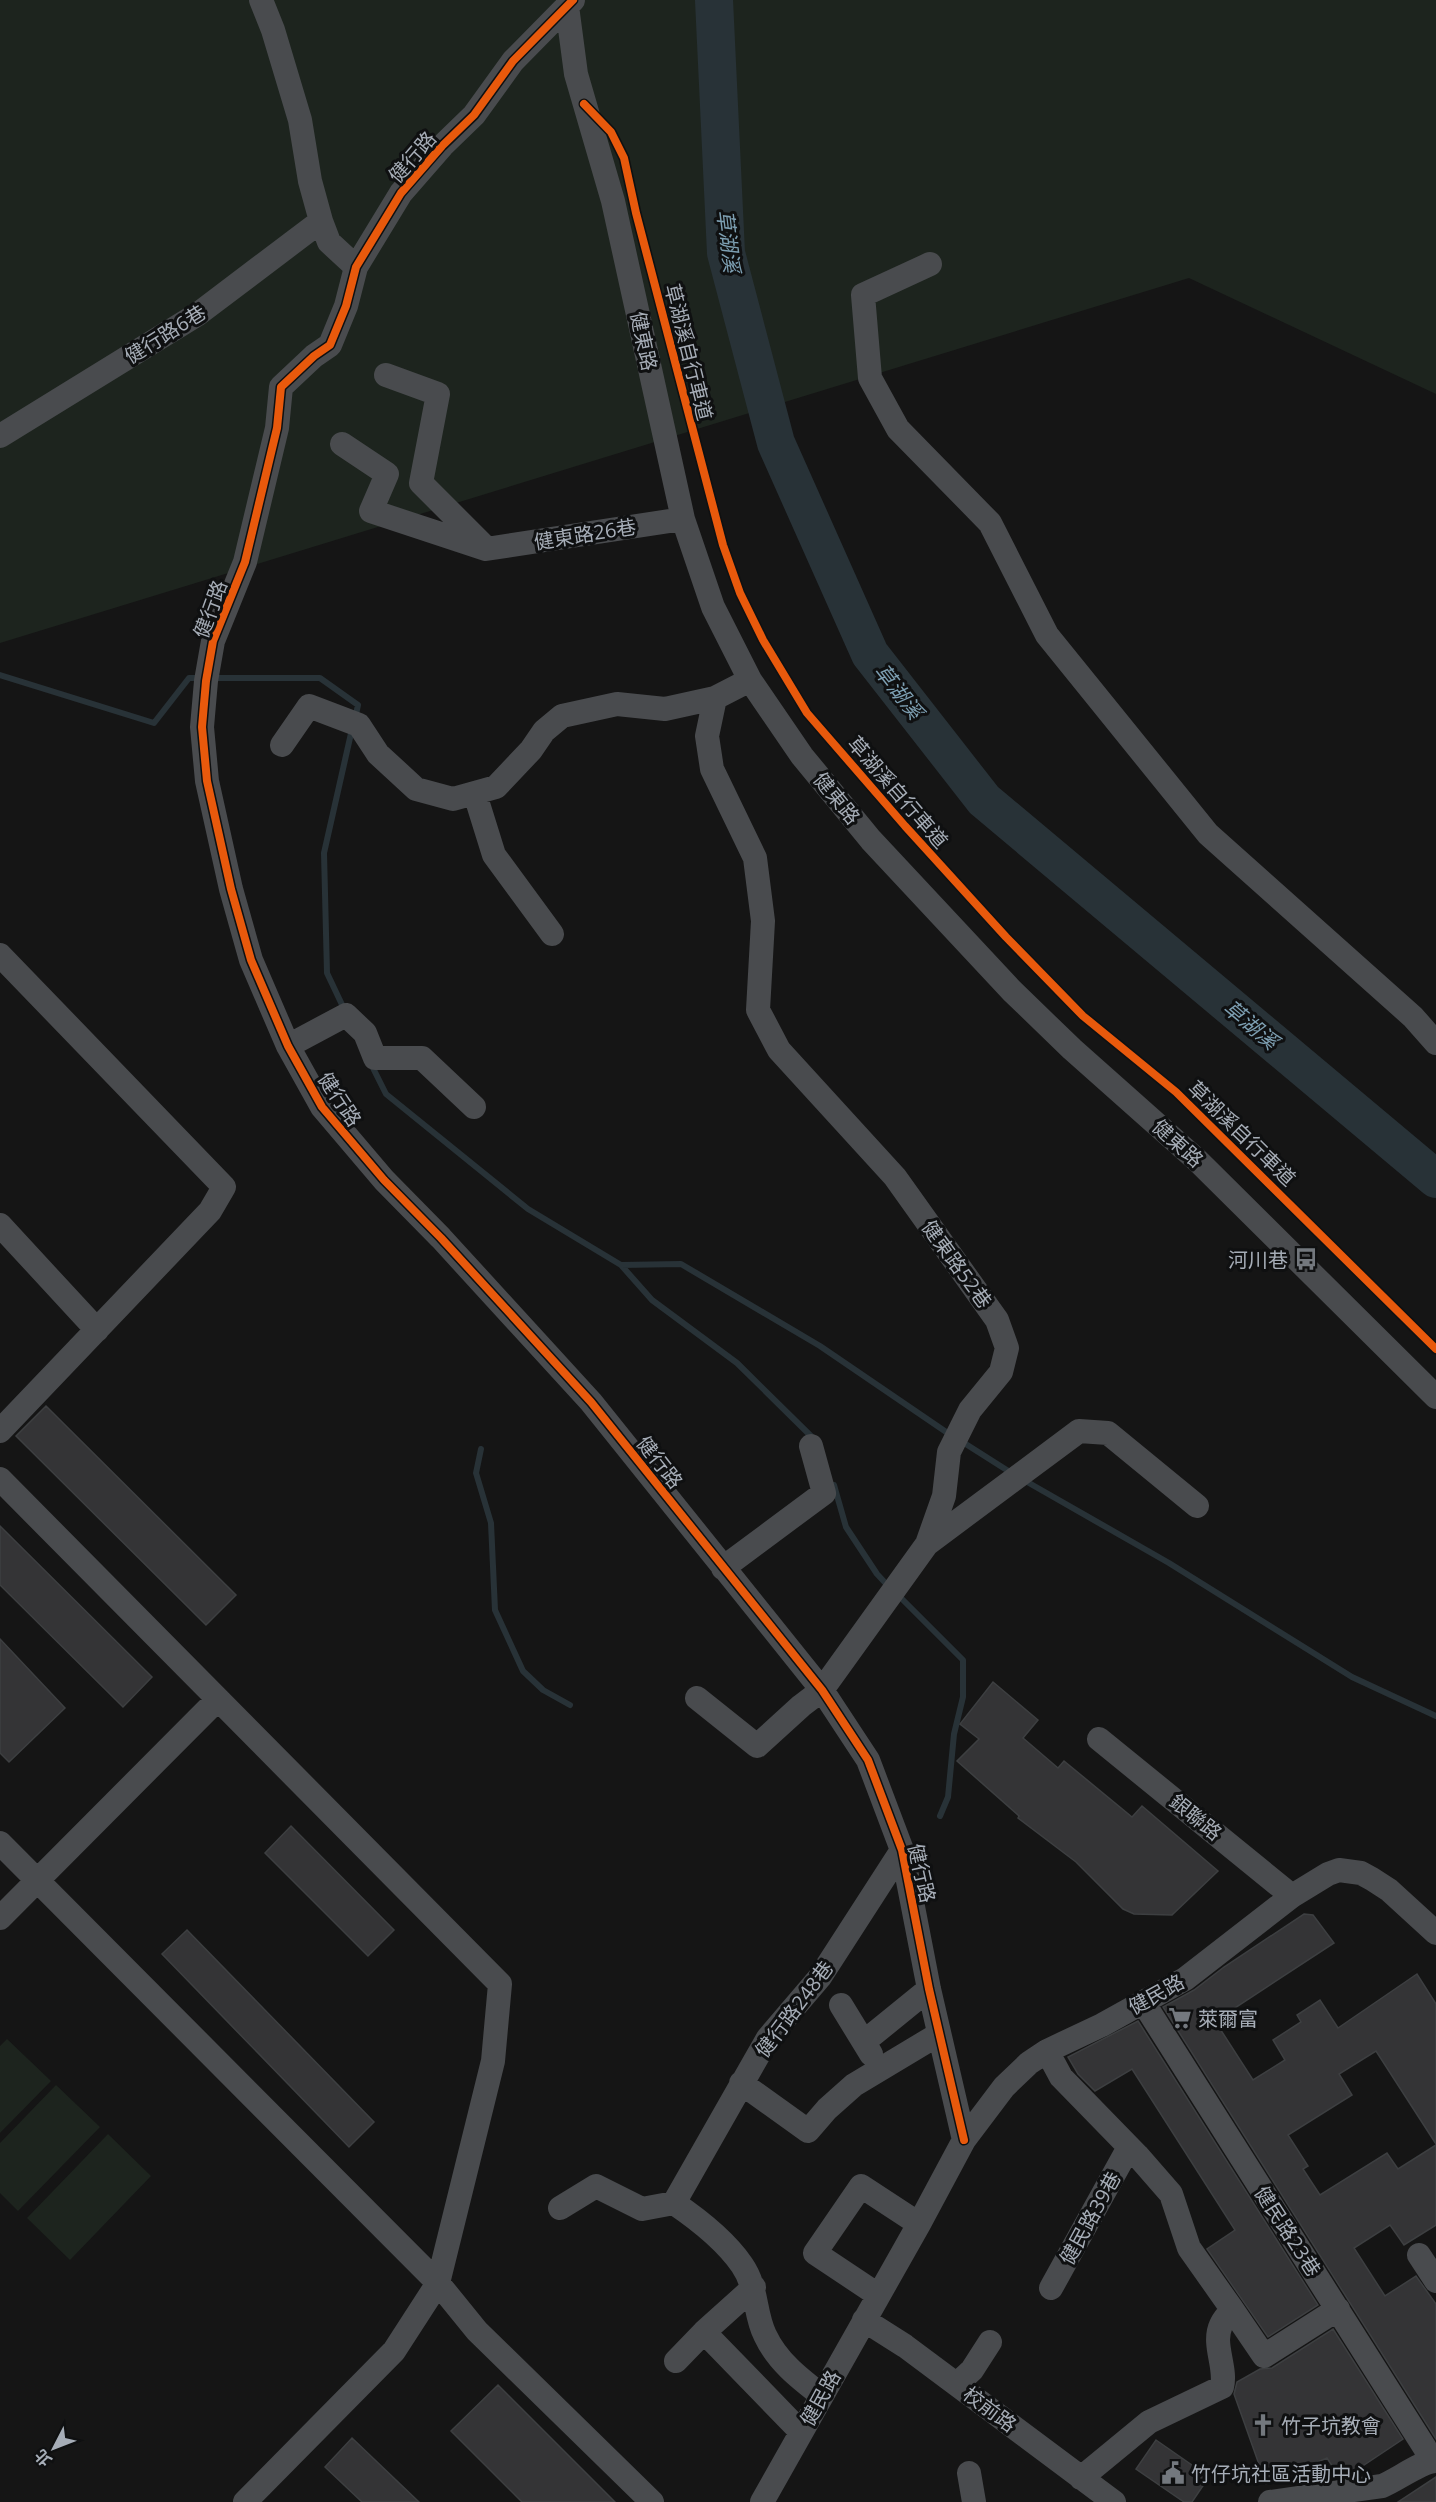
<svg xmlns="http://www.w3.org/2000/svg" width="1436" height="2502" font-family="'Open Sans','Noto Sans TC',sans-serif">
<rect width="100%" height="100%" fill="#151515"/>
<path fill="#1d241e" d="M0,0H1436V394L1189,278L0,643Z
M7,2039L51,2081L0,2133V2046Z
M56,2085L100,2127L18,2211L0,2193V2143Z
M108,2134L151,2176L70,2260L27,2218Z"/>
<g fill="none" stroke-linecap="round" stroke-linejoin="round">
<path stroke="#283237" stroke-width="6" d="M0,675L154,723L189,678H201
M211,678H320L358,705L355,719
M345,1011L327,973L324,853L352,729
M371,1064L386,1094L528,1209L621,1265L681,1264L820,1346L952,1436
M621,1265L652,1300L737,1363L813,1438
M961,1441L1013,1474
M481,1449L476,1473L491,1523L495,1610L523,1671L543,1690L570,1705
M1022,1479L1169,1563L1352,1677L1436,1716
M834,1485L846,1527L877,1574L890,1588
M898,1595L963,1660V1697L954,1734L948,1797L940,1816"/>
<path stroke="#283237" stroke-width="38" d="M714,0L726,253L776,443L870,654L984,800L1436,1179"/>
</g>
<path fill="#343436" stroke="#3d3f41" stroke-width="1.5" d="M46,1406L236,1595L206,1625L16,1436Z
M0,1526L152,1677L123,1707L0,1585Z
M0,1639L65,1708L9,1762L0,1753Z
M993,1682L1038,1720L1023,1738L1058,1768L1064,1761L1132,1817L1142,1806L1218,1871L1172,1915L1134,1914L1123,1909L1076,1862L1018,1818L1019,1816L957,1761L979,1739L960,1724Z
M291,1826L394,1930L368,1956L265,1853Z
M1304,1914L1313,1915L1334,1943L1215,2021L1253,2080L1285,2060L1273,2040L1301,2022L1297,2015L1320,2000L1338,2028L1417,1974L1436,2004V2144L1376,2051L1339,2074L1352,2095L1288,2135L1308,2166L1303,2169L1320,2195L1387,2153L1398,2169L1436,2145V2225L1404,2245L1390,2225L1354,2248L1385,2296L1416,2276L1436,2304V2439L1163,2007L1194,1990L1224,1967Z
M187,1930L374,2122L349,2147L162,1954Z
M1138,2021L1318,2305L1268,2337L1207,2249L1235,2230L1132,2069L1095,2091L1078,2074L1068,2057Z
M1333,2329L1403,2439L1346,2477L1340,2478L1327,2458L1266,2484L1234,2394L1237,2382L1260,2369L1272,2368Z
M498,2385L615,2502H522L451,2431Z
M352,2438L419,2502H362L325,2467Z
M1156,2440L1209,2477L1192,2502H1184L1136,2469Z
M1436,2477V2502H1398Z"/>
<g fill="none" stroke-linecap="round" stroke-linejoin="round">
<path stroke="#494b4e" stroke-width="24" d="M261,0L273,30L300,120L310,181L321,221L329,242L356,267
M568,0L567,6L576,74L613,201L683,519L713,607L750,680L802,756L871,840L1012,991L1072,1049L1198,1161L1436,1397
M573,0L513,61L474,115L442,146L401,193L356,267L346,306L330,345L314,356L281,387L277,428L245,562L213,641L206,681L202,727L207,781L231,889L251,960L288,1046L322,1107L384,1180L441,1238L591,1402L822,1690L868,1760L902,1850L929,1989L964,2140
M930,264L863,295L870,378L898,429L990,523L1047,635L1208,834L1413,1017L1436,1043
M386,375L438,394L421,483L483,545
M0,436L198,314L321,221
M342,444L387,474L371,511L486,549L683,519
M282,745L309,706L359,725L378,754L416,789L453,799L496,787L531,750L544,731L562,716L617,704L665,709L715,698L750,680
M475,794L494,855L552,934
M0,955L224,1187L210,1211L0,1431
M288,1046L346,1015L365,1033L375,1058H422L474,1107
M0,1225L97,1330
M0,1479L500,1984L493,2061L438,2283L394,2351L245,2502
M927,1544L1079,1431L1108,1433L1197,1506
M723,1568L824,1493L811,1446
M697,1698L757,1746L801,1706L822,1690L927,1544L944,1496L949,1452L970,1410L1001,1372L1007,1348L997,1320L895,1177L779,1050L758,1010L763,921L755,858L712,769L707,736L715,698
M1099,1739L1292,1896
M0,1843L438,2283L477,2331L652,2502
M0,1918L217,1700
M1143,2002L1425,2448L1430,2461
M841,2005L871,2054
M865,2041L929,1989
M1047,2051L1061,2077L1137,2155L1171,2194L1189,2248L1232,2309C1229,2314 1223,2319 1221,2325C1212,2344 1227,2368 1222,2387L1149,2422L1081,2478
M741,2083L808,2131L827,2109L854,2085L939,2034
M674,2203L768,2038L820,1977L902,1850
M560,2208L596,2186L642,2209L674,2203C699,2220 725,2240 742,2265C758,2288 754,2313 765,2335C777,2361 799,2378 821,2395
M1419,2255L1436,2281
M1051,2288L1129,2147
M878,2295L815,2253L861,2186L919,2224
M1232,2309L1264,2356L1338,2309
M864,2320L905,2346L1114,2502
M704,2332L801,2432
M676,2361L704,2332L754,2287
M957,2384L972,2370L990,2342
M969,2473L974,2502
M762,2502L919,2224L964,2140L1004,2087L1029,2063L1047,2051L1102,2025L1185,1979L1292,1896L1328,1874L1339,1870L1361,1873L1372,1879L1389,1890L1436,1933
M1270,2502L1382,2486C1397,2480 1422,2461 1436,2461"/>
<g stroke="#0f1011" stroke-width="11">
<path id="cycleway" d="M573,0L513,61L474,115L442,146L401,193L356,267L346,306L330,345L314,356L281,387L277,428L245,562L213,641L206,681L202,727L207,781L231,889L251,960L288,1046L322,1107L384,1180L441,1238L591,1402L822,1690L868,1760L902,1850L929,1989L964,2140
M584,104L611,132L624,158L636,213L723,545L740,593L763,640L807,713L905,826L1006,937L1083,1016L1176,1092L1436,1349"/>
</g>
<use href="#cycleway" stroke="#e8590c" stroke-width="8"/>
</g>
<defs>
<g id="bus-bare" transform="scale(1.8)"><path d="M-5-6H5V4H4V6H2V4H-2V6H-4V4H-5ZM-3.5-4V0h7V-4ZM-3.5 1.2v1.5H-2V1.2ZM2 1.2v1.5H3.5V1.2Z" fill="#73787e" stroke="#0f1011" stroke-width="2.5" paint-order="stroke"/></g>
<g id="supermarket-bare" transform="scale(1.8)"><path d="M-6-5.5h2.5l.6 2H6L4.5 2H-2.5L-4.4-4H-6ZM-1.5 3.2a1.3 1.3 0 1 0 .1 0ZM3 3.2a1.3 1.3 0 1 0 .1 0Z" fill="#73787e" stroke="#0f1011" stroke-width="2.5" paint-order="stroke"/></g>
<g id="church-bare" transform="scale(1.8)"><path d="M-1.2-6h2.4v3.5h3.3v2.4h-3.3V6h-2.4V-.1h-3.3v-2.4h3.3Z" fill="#73787e" stroke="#0f1011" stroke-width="2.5" paint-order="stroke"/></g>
<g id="civic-bare" transform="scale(1.8)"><path d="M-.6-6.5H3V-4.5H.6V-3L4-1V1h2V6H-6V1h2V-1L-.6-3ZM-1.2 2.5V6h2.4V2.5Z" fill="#73787e" stroke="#0f1011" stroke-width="2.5" paint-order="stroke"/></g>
</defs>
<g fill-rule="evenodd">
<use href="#bus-bare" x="1306" y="1259"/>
<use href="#supermarket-bare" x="1180" y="2018"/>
<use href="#church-bare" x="1263" y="2425"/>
<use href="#civic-bare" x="1173" y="2473"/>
</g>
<g text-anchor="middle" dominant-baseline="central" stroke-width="6" stroke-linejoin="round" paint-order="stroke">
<g font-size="20" fill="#a6adb7" stroke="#0f1011">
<text transform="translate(412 157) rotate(-49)">健行路</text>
<text transform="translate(165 334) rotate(-32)">健行路6巷</text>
<text transform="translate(644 341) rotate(78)">健東路</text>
<text transform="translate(689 352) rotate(76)">草湖溪自行車道</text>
<text transform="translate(585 534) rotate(-9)">健東路26巷</text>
<text transform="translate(210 609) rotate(-70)">健行路</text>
<text transform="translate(898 792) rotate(49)">草湖溪自行車道</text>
<text transform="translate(837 798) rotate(51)">健東路</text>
<text transform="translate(340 1099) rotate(56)">健行路</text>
<text transform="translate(1242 1133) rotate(44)">草湖溪自行車道</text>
<text transform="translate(1178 1143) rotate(42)">健東路</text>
<text transform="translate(957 1264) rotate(54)">健東路52巷</text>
<text transform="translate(660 1462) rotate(52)">健行路</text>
<text transform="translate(1196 1817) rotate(39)">銀聯路</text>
<text transform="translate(922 1873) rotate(77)">健行路</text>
<text transform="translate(1156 1994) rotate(-29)">健民路</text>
<text transform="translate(794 2009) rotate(-53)">健行路248巷</text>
<text transform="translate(1090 2218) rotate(-61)">健民路39巷</text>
<text transform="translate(1288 2231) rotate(57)">健民路23巷</text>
<text transform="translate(820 2398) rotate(-61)">健民路</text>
<text transform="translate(990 2409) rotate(37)">校前路</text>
</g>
<g font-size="20" fill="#a6adb7" stroke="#0f1011" text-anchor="start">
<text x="1288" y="1259" text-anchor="end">河川巷</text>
<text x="1198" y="2018">萊爾富</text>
<text x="1281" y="2425">竹子坑教會</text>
<text x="1191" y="2473">竹仔坑社區活動中心</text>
</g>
<g font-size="21" font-style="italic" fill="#7d9fb2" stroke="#0f1011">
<text transform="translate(729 241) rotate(83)">草湖溪</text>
<text transform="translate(899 691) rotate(52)">草湖溪</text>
<text transform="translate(1251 1024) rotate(40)">草湖溪</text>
</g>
</g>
<g transform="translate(54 2448) rotate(228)" stroke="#0f1011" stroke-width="4.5" paint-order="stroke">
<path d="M0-4.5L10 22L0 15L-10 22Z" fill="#a6adb7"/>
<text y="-9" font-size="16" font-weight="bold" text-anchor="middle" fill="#a6adb7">北</text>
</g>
</svg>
